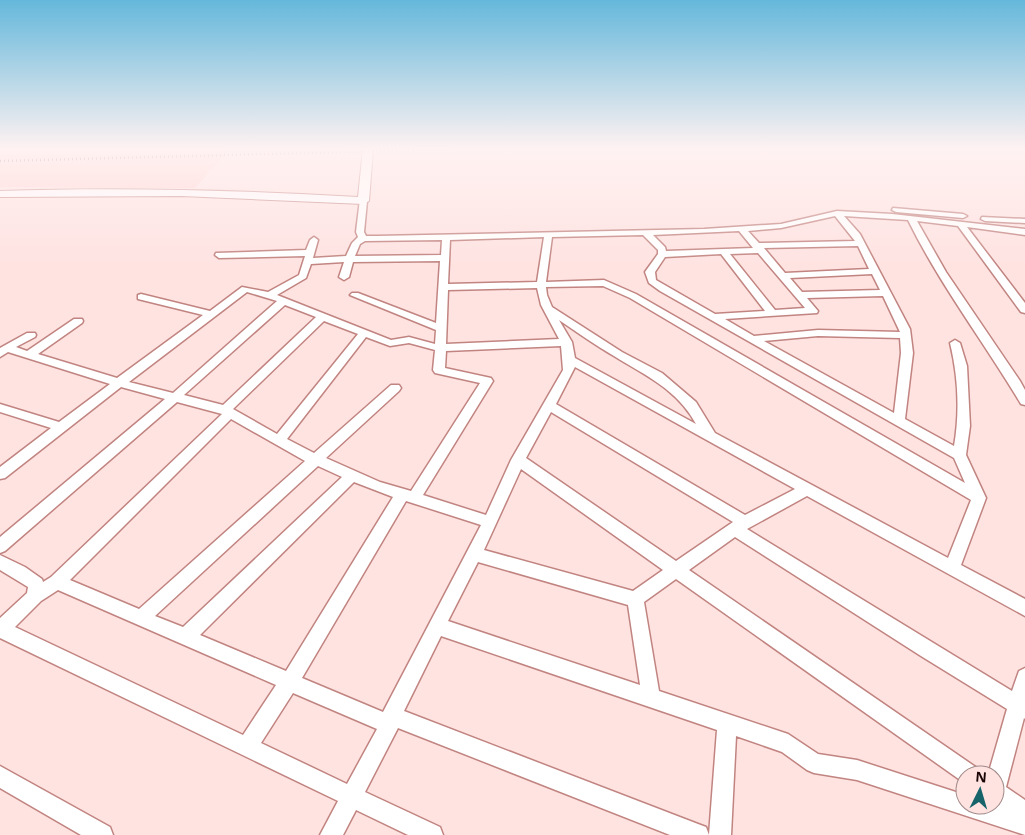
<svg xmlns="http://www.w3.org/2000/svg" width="1025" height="835" font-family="'Open Sans',sans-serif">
<rect width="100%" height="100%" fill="#fee3e1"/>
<path fill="#ffd1ce" d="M0,149L41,150L229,149L195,188L0,187Z"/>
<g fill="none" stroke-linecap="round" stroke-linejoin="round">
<g stroke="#c18480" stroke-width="3">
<path id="street" d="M360,199L367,201L364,232L366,236H377L704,229L781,224L837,211L892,214L1025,229V235L967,227L1025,303V313L1021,312L958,226L917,221L946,272L1020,381L1025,390V405L1021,404C984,342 940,285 908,220L844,216L860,234L910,329L913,353L905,419L954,446C960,412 958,376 950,343L955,340L960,343L967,366L970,426L966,455L986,498L961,565L1025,599V616L807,496L747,529L1012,691L1019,671L1025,668V719L1024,718L1006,787L1025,800V835L857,780L814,773L807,770L782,752L736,736L731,835H709L717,730L441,636L404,711L698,824L706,827L709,835H670L398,728L365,792L440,827L443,835H408L356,810L343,835H320L338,801L0,638V618L27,593L28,587L0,570V555L25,567L42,579L43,582L51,577L222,414L177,402L5,551L0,553V537L165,399L121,387L5,478L0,479V467L51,428L0,412V404L59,422L110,384L8,352L0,357V348L27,333H35L36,335L35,337L16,347L27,351L74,319H82L83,321L82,323L38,354L117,378L203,315L138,299V295L141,294L210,311L242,287L268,292L299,275L305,256L219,258L215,255L216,253L306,250L310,240L314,237L318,240L313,258L346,256L352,243L358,237L356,232ZM835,216L855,241L759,243L748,231L781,228ZM739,231L753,248L666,251L665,247L653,235ZM643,235L658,250V254L645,272L649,283L660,291L954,458L965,483L636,294L604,280L546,282L552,237ZM544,237L537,282L448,284L450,240ZM442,240L441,255L355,256L360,244L365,241ZM858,246L869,269L785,273L764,248ZM758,253L805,308L775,310L730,254ZM721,254L765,311L715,314L656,280L655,272L665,257ZM440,261L436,323L358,293H352L350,295L436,330L435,344L409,337L391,340L277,295L306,278L311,264L344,262L339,277L344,280L349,277L353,262ZM872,274L880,290L802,292L790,278ZM603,286L630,298L971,500L948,558L715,433L696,402L662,373L622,352L552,307L547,295L546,287ZM537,288L541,305L559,339L446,344L448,290ZM247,292L277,301L173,393L129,382ZM883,296L900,332L818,330L754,336L725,319L817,313L818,311L807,298ZM285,305L316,317L223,405L184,395ZM559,320C577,332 595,345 614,356C646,376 677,389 696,424L575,358L572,342ZM324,321L358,334L277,434L233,409ZM818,336L900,338L901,353L894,413L764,341ZM366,337L390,346L409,343L435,350L433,370L435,373L480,383L411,491L380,482L326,458L399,391L401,388L399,385H391L314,453L287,439ZM561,346L563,370L511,460L486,515L423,495L493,381L491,378L445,368L446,351ZM575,367L795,489L745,515L556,404ZM551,412L733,522L676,561L526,458ZM231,419L305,461L139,609L70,580ZM318,466L342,477L183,627L155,616ZM521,469L663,570L633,591L484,550ZM354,482L393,497L286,671L200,635ZM406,501L481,525L383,712L302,678ZM735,537L921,656L1007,709L988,775H995V805H965V795L857,760L818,754L788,734L659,691L644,602L676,579L963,782L965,783V775H980L977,768L689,570ZM478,562L628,605L640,685L448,621ZM58,590L276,685L243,735L15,627L41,601ZM293,693L377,729L347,784L261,743Z
M893,208L963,214L967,216L963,218L896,212L892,210Z
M982,217L1025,219V223L985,221L981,219Z
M0,766L110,827L113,835H81L0,788Z"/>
</g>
<g stroke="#c18480" stroke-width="2">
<path id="secondary" d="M363,149H373L369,201L363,204L182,196L0,197V191C119,187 238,190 358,197Z"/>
</g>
<use href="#street" fill="#fff" fill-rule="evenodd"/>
<use href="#secondary" fill="#fff" fill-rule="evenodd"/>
<path stroke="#4e3837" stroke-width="2.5" stroke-dasharray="1 3" stroke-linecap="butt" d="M0,161L452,149"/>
</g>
<linearGradient id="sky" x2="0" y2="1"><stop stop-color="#65b8db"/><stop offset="0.56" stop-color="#fff2f2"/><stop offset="1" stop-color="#fff2f2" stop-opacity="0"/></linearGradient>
<rect width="1025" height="266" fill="url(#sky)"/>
<g transform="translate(980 790) rotate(5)"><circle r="24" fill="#fee3e1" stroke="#a28a89"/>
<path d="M0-4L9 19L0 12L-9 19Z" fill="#16646a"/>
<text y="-8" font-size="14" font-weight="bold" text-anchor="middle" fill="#190505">N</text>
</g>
</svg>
